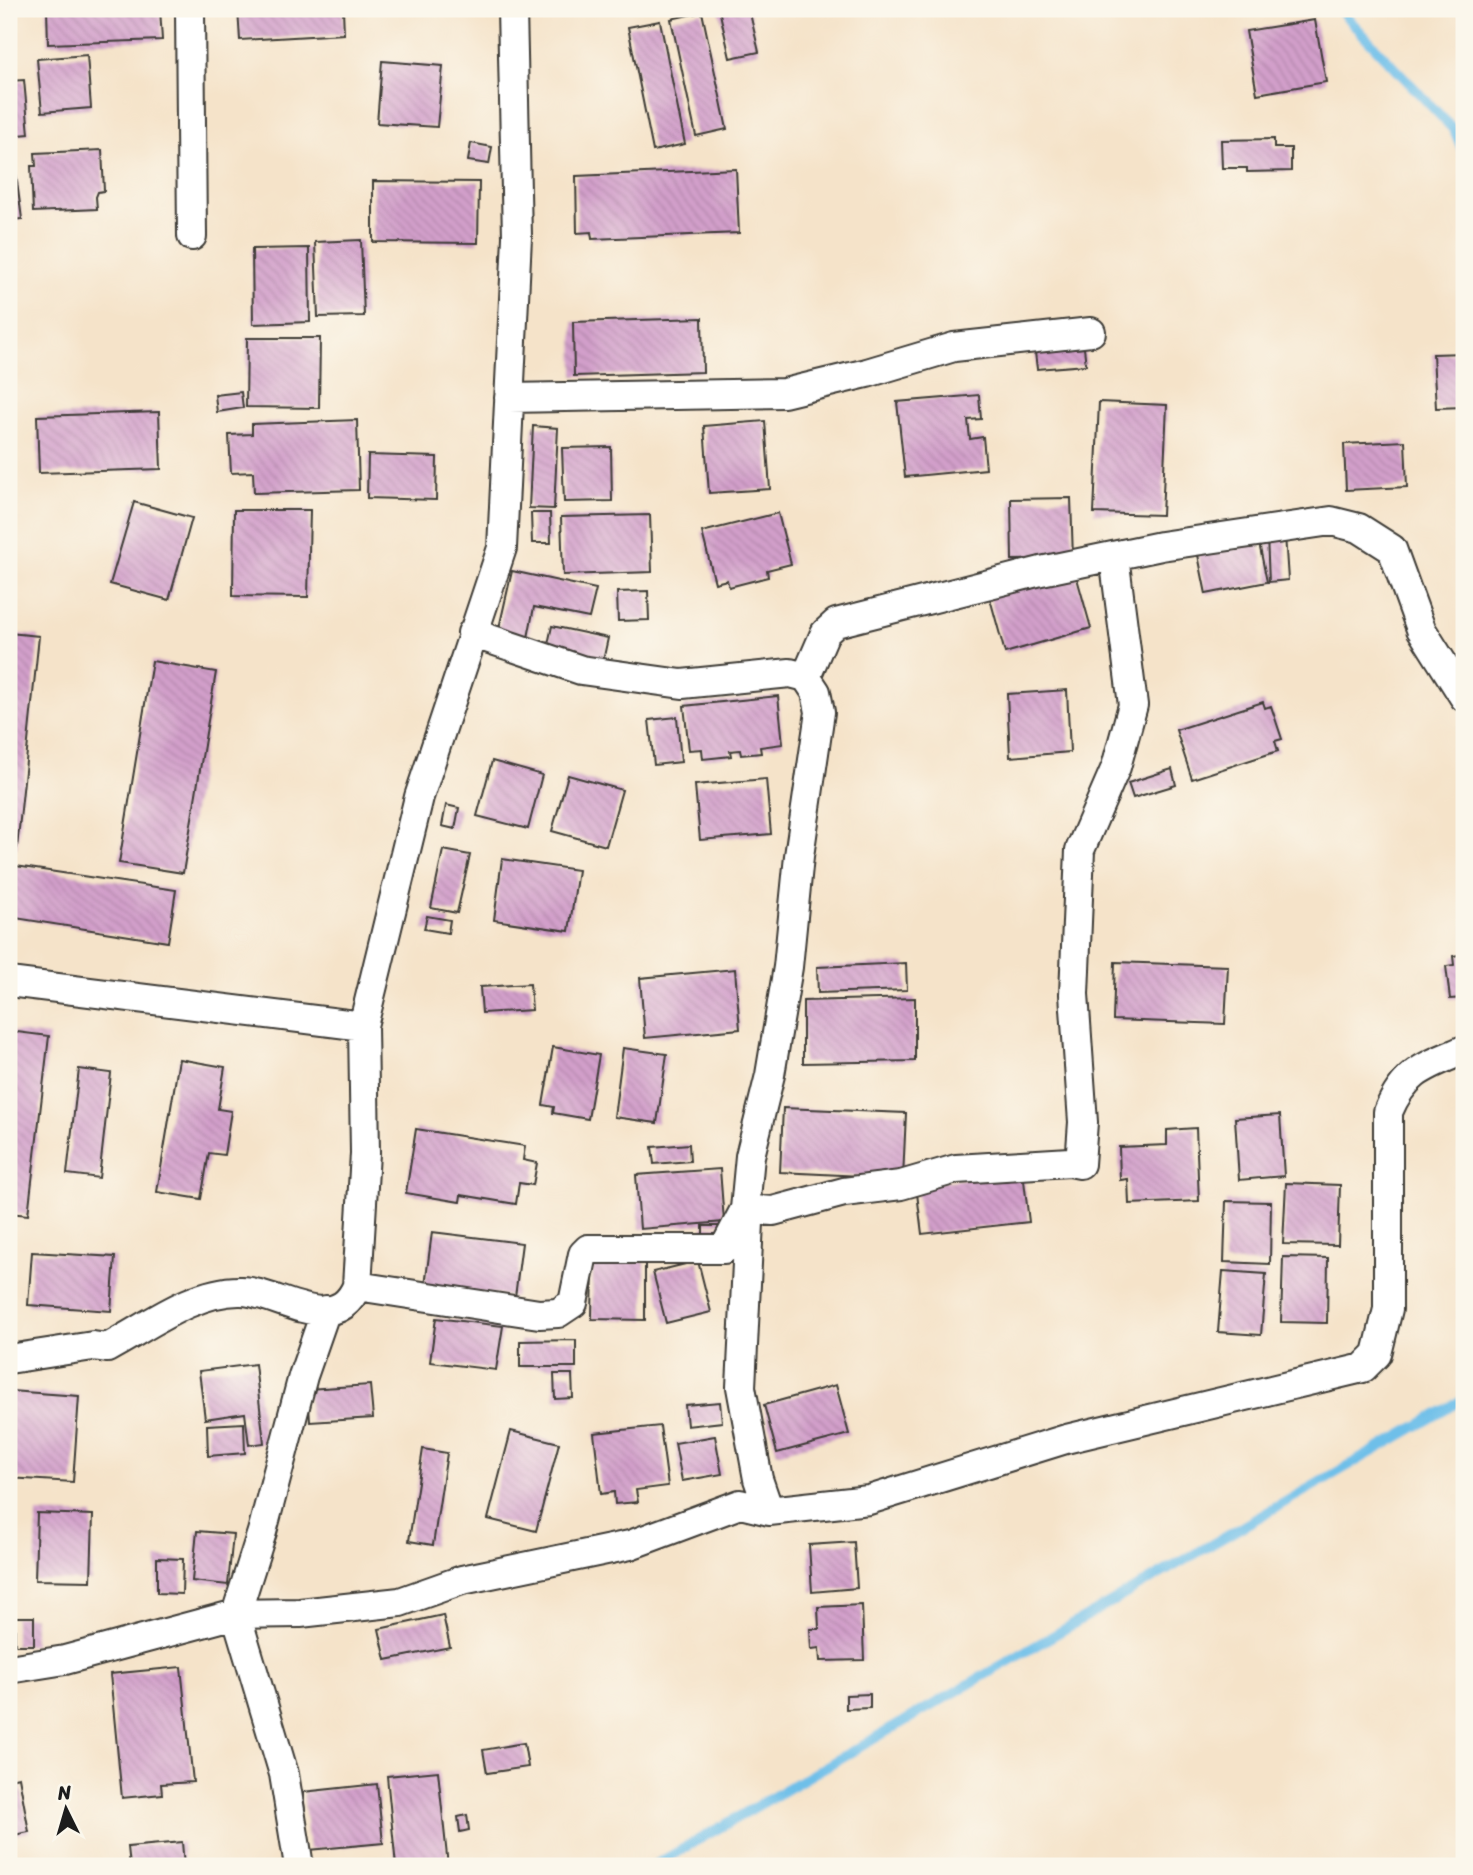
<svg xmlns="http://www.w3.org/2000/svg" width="1473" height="1875" font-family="Sriracha,sans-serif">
<defs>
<pattern id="building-back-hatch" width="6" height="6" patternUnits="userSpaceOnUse" patternTransform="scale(1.75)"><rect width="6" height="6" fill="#d29fca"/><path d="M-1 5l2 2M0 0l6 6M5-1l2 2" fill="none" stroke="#b488ad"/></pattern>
</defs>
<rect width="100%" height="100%" fill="#fbf7ec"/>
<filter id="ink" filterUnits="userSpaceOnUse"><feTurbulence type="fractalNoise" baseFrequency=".0143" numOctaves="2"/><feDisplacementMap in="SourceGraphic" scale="14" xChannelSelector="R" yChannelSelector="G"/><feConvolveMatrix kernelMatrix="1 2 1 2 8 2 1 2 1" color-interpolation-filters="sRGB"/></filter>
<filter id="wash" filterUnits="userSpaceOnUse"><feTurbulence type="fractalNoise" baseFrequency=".00686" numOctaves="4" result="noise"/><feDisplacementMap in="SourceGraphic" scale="28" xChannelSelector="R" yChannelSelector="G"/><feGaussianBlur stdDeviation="1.57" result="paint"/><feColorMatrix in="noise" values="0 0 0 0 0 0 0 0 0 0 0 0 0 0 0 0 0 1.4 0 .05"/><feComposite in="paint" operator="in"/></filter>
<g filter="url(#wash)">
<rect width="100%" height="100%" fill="#f5e3c9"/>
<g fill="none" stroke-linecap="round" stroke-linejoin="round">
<path stroke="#6ebfe9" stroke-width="10" d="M1339,9L1454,130L1464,153
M653,1866L1464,1399"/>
</g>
<g id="blocks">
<path fill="url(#building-back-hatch)" d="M47,9H160L162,40L48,44Z
M238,9H343L344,34L240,40Z
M719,9H749L759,52L730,58Z
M702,12L727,129L696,136L671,19Z
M1315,20L1326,82L1257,94L1246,31Z
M660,21L685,144L653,151L628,27Z
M87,55L91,108L42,112L37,59Z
M382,61L443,66L437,127L377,123Z
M24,80L29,134L9,136V81Z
M1274,139V148H1291V171L1247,172V168H1222L1221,140Z
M471,143L492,147L489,164L468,161Z
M102,150L104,191L98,192L96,197L97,209L33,212L31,166H36L35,153Z
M13,152L22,219L9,220V153Z
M736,169L739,233L592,239L591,232L577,233L576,176Z
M373,181L479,182L478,243L373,242Z
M361,240L364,316L318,317L315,242Z
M309,248L310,322L253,324L252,249Z
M702,318L703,372L574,376L573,322Z
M247,338H320L319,408L246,407Z
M1084,348L1086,365L1037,369L1035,352Z
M1464,353V407L1436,408L1433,354Z
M241,392L243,408L217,412L215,395Z
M979,395L981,419L968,420L970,439L983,437L986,469L905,477L897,402Z
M1099,402L1167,405L1162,515L1094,513Z
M159,412L161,469L39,473L37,416Z
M357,420L359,490L254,493L253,472L231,473L229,435L252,434V424Z
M765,421L770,489L709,493L704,426Z
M533,426L558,428L554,509L529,508Z
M1405,441L1407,487L1346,490L1344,444Z
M611,447L612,501L564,502L562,448Z
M368,455L437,457L436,500L367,498Z
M1071,498L1073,559L1012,560L1011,499Z
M134,502L192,518L169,600L110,584Z
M234,510H310L308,597L233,596Z
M531,513H550L551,543H532Z
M778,513L791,564L767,570L768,577L729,587L727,580L715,583L702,532Z
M650,515L652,572L563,575L561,517Z
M1285,535L1288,580L1269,582L1267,536Z
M1258,538L1267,582L1206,594L1197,550Z
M512,571L596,589L589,618L534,607L527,643L497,637Z
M1075,571L1091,628L1005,653L989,595Z
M648,591L649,620L618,621L617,592Z
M552,626L608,638L603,661L547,649Z
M9,633L39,636L17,848L9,847Z
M152,661L216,672L183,873L119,863Z
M1067,690L1070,752L1010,757L1007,694Z
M778,696L783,744L760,747L761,753L741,755L740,750L730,751L731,756L703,759L702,749L689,750L684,706Z
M1263,702L1265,708L1271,706L1282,739L1275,741L1278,751L1192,779L1176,730Z
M677,717L681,762L654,765L649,720Z
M492,761L542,775L528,829L477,816Z
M1172,769L1176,785L1133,798L1128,783Z
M568,775L622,790L606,846L552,831Z
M766,779L771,834L700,840L695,785Z
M446,805L459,808L455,829L442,826Z
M443,850L470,855L457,913L431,908Z
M502,859L578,870L569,931L494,920Z
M9,865L176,890L168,942L9,917Z
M427,916L450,920L448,933L424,929Z
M1464,954V998L1450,999L1446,966L1454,965L1453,956Z
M1115,962L1228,966L1225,1024L1113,1020Z
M906,963L907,990L818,993L817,967Z
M735,969L740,1029L645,1038L640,978Z
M530,984L532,1010L482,1013L480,987Z
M915,998V1061L803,1063V1001Z
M9,1031L49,1036L28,1215L9,1213Z
M553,1047L599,1055L588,1119L553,1113L554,1107L543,1105Z
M623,1048L667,1054L657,1123L614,1117Z
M179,1059L225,1067L218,1109L231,1111L224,1155L209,1153L201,1199L157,1192Z
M79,1069L111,1073L99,1178L67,1174Z
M783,1108L906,1113L903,1178L780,1172Z
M1280,1115L1284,1176L1239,1180L1235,1118Z
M1196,1128L1199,1201L1129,1204L1128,1179L1120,1180L1119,1147L1167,1145V1130Z
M416,1129L525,1146L523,1160L537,1163L533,1185L519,1183L516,1204L461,1195L460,1202L406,1193Z
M689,1144L690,1161L654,1164L652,1147Z
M720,1169L724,1222L640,1229L636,1175Z
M1023,1172L1029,1222L922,1234L916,1185Z
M1286,1183L1340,1185L1338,1245L1283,1244Z
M1226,1201L1271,1202L1270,1264L1224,1262Z
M703,1226H729V1239H703Z
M432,1232L522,1243L515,1297L425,1286Z
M32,1252L115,1257L111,1311L28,1305Z
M1283,1257L1328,1258L1327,1323L1281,1322Z
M698,1261L711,1312L666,1323L653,1272Z
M645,1262V1320L592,1319L593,1263Z
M1223,1271L1266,1274L1261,1335L1218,1332Z
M436,1318L503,1326L496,1370L430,1362Z
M576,1340V1367H520V1341Z
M255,1364L264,1443L249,1445L245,1413L205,1419L199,1371Z
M554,1374H572L573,1398L555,1399Z
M370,1385L373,1418L310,1422L308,1389Z
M836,1385L849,1434L777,1453L764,1405Z
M10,1391L79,1396L73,1482L9,1478Z
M720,1402L722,1422L687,1426L685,1405Z
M244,1423L245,1453L208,1456L207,1425Z
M660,1426L668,1486L636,1490L638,1502L615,1504L614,1492L601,1494L594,1433Z
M511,1431L559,1443L536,1531L488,1519Z
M715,1436L722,1474L682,1481L675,1443Z
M423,1449L447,1453L433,1545L409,1541Z
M37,1513L93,1515L91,1581L35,1580Z
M197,1531L233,1534L228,1585L192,1581Z
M854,1542L857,1588L812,1592L809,1545Z
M157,1558L183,1559L182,1594L157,1593Z
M862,1605L864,1660L820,1661L819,1648L811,1649L810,1629H819L818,1607Z
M443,1615L450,1647L386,1660L379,1629Z
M15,1617H34V1645H15Z
M181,1667L193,1782L161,1784L162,1794L122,1798L110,1674Z
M870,1694V1708L846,1709V1695Z
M524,1743L528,1767L487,1773L483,1750Z
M438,1771L448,1866H396L387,1776Z
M19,1777L29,1832L9,1836V1779Z
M377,1784L383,1843L309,1850L303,1792Z
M467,1815L469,1830L460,1832L458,1817Z
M182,1842L184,1866H130L128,1847Z"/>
</g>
</g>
<g filter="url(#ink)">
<use href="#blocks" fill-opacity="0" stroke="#3d3a36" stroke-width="2"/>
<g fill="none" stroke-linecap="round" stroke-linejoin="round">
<g stroke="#3d3a36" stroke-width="32">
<path id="street" d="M190,9L192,236
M509,398L784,393L867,373L954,347L1091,332
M806,677L825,633L836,623L1041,571L1161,546L1331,521L1359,528L1392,549L1421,629L1464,697
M9,982L363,1026
M745,1209L773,1211L844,1192L901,1185L956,1169L1070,1162L1080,1164L1083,1122L1074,994L1080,850L1116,767L1133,705L1114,556
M357,1286L539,1314L558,1313L573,1303L583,1254L588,1249H724L745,1209
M9,1359L93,1346L107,1348C147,1327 194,1290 241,1291C277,1291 335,1339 357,1286L365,1153L363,1026L419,797L502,548L517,237L512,9
M769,1511L869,1500L1066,1439L1363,1368L1377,1354L1388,1309V1112C1405,1071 1426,1066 1464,1050
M9,1669L65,1660L236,1614L300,1613L400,1602L462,1580L630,1545L740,1504L769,1511L758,1479L741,1387L749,1222L745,1209L750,1156L770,1075L788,967L799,856L820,712L816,692L806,677L790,673L682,684L581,670L472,633
M299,1866L284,1774L236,1614L262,1532L303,1376L326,1310"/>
</g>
<use href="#street" stroke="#fff" stroke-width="28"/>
</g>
</g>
<rect width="1473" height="1875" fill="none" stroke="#fbf7ec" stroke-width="35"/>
<g transform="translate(66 1809) rotate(355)" stroke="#fbf7ec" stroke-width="5" paint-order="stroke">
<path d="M0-5L12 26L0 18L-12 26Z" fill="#1c1c1c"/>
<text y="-10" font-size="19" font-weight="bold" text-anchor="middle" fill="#1c1c1c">N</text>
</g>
</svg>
